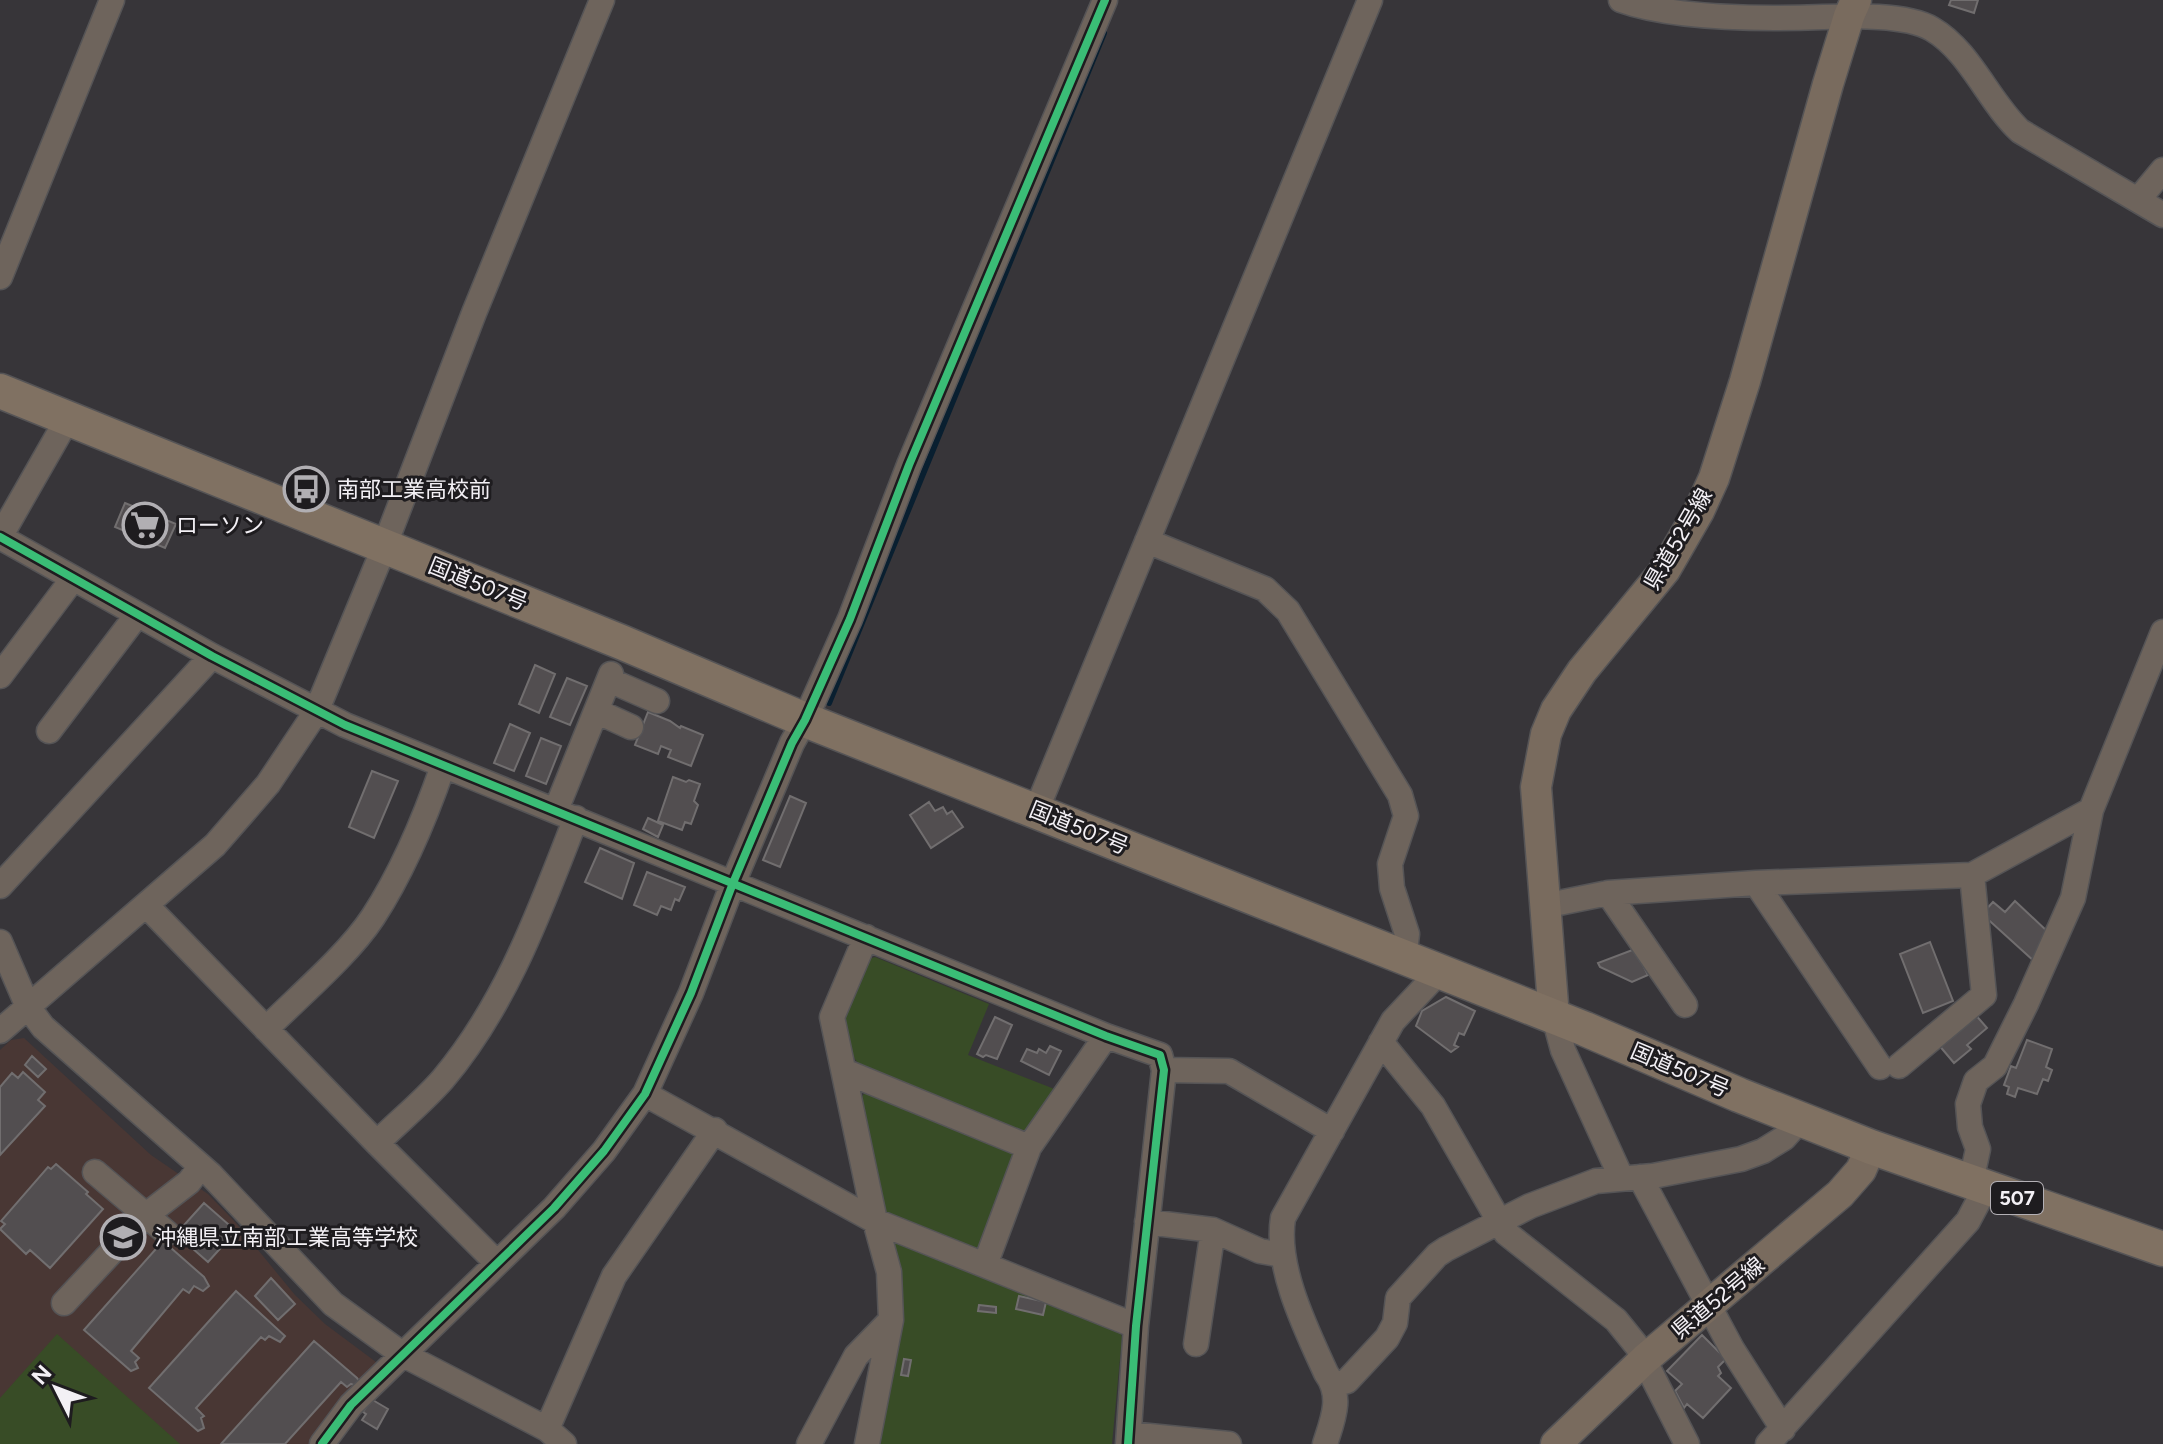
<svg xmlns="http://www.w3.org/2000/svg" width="2163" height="1444" font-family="Figtree,'Noto Sans JP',sans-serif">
<rect width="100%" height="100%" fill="#373539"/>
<path fill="#493734" d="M24,1038L151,1155L208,1194L235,1222L295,1295L325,1324L376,1362L378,1370L315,1444H0V1050L11,1040Z"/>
<path fill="#384c26" d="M875,957L989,1004L968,1055L1057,1090L1029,1130L1020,1134L864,1070C827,1031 849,1002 866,960Z
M869,1089L1016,1150L983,1249L975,1254L882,1211L858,1100Z
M888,1236L1118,1327L1122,1337L1112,1444H878L901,1323L902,1275Z
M57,1334L180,1444H0V1398Z"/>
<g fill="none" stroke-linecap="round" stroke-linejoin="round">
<path stroke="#091f30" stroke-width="6" d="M829,703L1104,33"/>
</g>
<path fill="#524e50" stroke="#716e6f" stroke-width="2" d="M1951,0H1978L1974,13L1949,5Z
M125,503L176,524L165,548L115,527Z
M535,665L555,674L539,713L519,704Z
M567,678L587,686L570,725L550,717Z
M648,712L670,721L680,728L681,726L703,735L691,766L668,757L671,750L661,746L658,754L635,745Z
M510,724L530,733L514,771L494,763Z
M541,738L561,746L546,784L526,776Z
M372,771L398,781L374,838L349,827Z
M673,777L686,782L689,780L700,784L694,801L698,805L691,824L685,822L682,830L658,821Z
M790,796L806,803L780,867L763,860Z
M929,802L935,811L943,807L947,814L952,811L963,827L931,848L910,815Z
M648,818L663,825L658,837L643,829Z
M600,848L634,863L622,899L585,882Z
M647,872L685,887L679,901L675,899L671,910L661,906L657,915L634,905Z
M2015,901L2048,932L2036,963L1982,914L1993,902L2005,912Z
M1930,942L1953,1001L1923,1013L1900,954Z
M1635,949L1648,975L1632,982L1600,967L1598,963Z
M1446,997L1475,1011L1464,1035L1459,1033L1454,1045L1458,1047L1451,1052L1416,1026L1422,1011Z
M1974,1013L1987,1028L1967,1045L1971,1049L1954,1063L1938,1044Z
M995,1017L1012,1025L997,1059L986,1055L983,1057L977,1054Z
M2027,1040L2052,1049L2046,1067L2052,1070L2048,1081L2043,1079L2037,1094L2018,1088L2015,1097L2007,1094L2009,1087L2004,1085L2011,1066L2016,1068Z
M1050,1046L1061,1051L1049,1075L1021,1061L1027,1049L1037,1053L1039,1049L1046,1053Z
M32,1056L46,1069L38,1077L25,1065Z
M23,1072L45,1092L38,1100L45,1106L0,1155V1087L12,1073L18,1078Z
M56,1164L88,1192L86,1194L103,1209L50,1268L30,1250L26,1254L0,1229L5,1224L1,1221L48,1167L51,1169Z
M204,1203L236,1231L208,1262L176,1234Z
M163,1241L204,1277L209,1286L203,1291L194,1286L189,1293L183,1289L131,1351L139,1358L135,1362L138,1368L131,1371L84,1330Z
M271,1278L295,1304L278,1320L255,1296Z
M236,1291L285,1336L280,1342L269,1336L265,1340L261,1337L196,1408L204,1416L201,1418L204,1428L198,1431L149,1388Z
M1019,1296L1046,1302L1043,1315L1016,1309Z
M979,1305L996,1307V1313L978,1311Z
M1702,1335L1726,1359L1718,1367L1721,1373L1718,1376L1731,1388L1703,1418L1687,1404L1684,1408L1675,1391L1682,1384L1667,1371Z
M314,1341L357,1378L359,1381L356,1386L351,1384L347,1387L341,1382L285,1444H221Z
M904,1359L911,1360L908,1376L901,1375Z
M371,1399L388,1409L377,1429L362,1420L366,1414L363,1412Z"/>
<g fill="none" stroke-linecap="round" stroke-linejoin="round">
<g stroke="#555456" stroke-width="27">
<path id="minor" d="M1621,0C1674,19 1766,19 1823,17C1851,16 1907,14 1932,29C1970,51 1988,101 2020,131L2163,215
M2138,200L2163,170
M0,277L112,0
M0,537L212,656L345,725L1106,1036L1160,1055L1164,1070L1136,1326L1128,1444
M0,537L68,418
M1147,541L1265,589L1288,611L1400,795L1406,816L1390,864L1392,888L1407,934L1404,959
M0,676L72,580
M609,680L657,701
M596,711L631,727
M49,731L137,615
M556,810L611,674
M1036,811L1370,0
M1972,875L1984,995
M1756,883L1880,1067
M0,886L212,656
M1608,893L1685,1005
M146,905L377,1143L497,1263
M1544,906L1608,893L1756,883L1972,875L2091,810
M866,937L832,1017L875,1221L889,1272L891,1320L867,1444
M0,942L28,1007L43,1027L211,1175L333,1304L402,1354L547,1429L564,1444
M1554,1017L1563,1050L1621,1177
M266,1029C298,997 348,955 373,917C403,871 425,818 443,766
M0,1031L215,845L268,784L316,712L379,560L474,313L602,0
M1381,1042L1433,1106L1506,1233L1616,1320L1637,1346L1687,1444
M1899,1066L1984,995
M1164,1070L1229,1071L1332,1131
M844,1071L1029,1147
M645,1094L875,1221L1136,1326
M377,1143C398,1122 423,1102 443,1079C507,1003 540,910 576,818
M95,1172L167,1233
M1640,1177L1732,1349L1783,1429
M1971,1182L1978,1149L1970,1127L1968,1104L1976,1081L1995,1066L2026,1004L2073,898L2091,810L2163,632
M1147,1222L1213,1230L1260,1251L1283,1255
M985,1265L1029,1147L1106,1036
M64,1303L145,1216L189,1182L201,1166
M1196,1344L1213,1230
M1334,1385L1347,1381L1387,1338L1395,1323L1398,1298L1437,1255L1446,1249L1530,1206L1596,1181L1653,1176L1741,1159L1763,1151L1784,1138L1801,1119
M547,1429L614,1276L715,1130
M1129,1434L1229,1444
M322,1444L351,1405L554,1208L604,1151L645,1094L691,993L733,883L792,743L805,720L850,619L909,465L1105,0
M809,1444L856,1356L891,1320
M1325,1444C1333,1419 1343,1396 1326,1373C1306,1329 1275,1267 1283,1218L1393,1021L1439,972
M1768,1444L1968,1221L1986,1187"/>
</g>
<g stroke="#555456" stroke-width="33">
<path id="major" d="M1554,1017L1536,787L1546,734L1556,710L1582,671L1665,570L1699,511L1714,478L1745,381L1828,84L1849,16L1856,0
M1556,1444L1645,1359L1840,1194L1861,1170L1871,1147"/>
</g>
<g stroke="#555456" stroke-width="37">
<path id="highway" d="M0,391L621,642L805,720L1585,1029L1739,1095L1871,1147L2163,1249"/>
</g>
<use href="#minor" stroke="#6e645c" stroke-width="24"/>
<use href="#major" stroke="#796b5e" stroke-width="30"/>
<use href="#highway" stroke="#807162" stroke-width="34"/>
<g stroke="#1e1c1f" stroke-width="13">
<path id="cycleway" d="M0,537L212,656L345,725L1106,1036L1160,1055L1164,1070L1136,1326L1128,1444
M322,1444L351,1405L554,1208L604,1151L645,1094L691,993L733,883L792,743L805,720L850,619L909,465L1105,0"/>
</g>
<use href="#cycleway" stroke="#3abd76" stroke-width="8"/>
</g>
<defs>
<g id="bus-ring" transform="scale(2.3)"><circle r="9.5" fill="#1e1c1f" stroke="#b1afb3" stroke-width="1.5"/><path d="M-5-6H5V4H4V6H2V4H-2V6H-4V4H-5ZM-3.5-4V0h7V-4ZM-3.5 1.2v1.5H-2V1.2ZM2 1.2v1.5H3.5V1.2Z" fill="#b1afb3"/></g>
<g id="supermarket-ring" transform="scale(2.3)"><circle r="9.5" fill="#1e1c1f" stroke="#b1afb3" stroke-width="1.5"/><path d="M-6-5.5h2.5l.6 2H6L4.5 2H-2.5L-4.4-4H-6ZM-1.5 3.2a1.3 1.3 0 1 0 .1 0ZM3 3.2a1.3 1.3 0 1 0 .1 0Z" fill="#b1afb3"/></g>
<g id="school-ring" transform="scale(2.3)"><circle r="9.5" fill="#1e1c1f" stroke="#b1afb3" stroke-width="1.5"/><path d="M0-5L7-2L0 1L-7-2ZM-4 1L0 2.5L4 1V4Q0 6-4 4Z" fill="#b1afb3"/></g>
</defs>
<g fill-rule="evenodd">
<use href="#bus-ring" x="306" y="489"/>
<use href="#supermarket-ring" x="145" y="525"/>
<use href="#school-ring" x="123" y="1237"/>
</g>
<g text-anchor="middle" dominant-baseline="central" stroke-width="6" stroke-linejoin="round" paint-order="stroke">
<rect fill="#1e1c1f" stroke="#b3b0b5" stroke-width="2" x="1991" y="1182" width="52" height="32" rx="6"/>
<g font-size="20" font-weight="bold" fill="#f3f0f5">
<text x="2017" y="1198">507</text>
</g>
<g font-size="22" fill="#f3f0f5" stroke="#1e1c1f" text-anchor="start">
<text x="337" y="489">南部工業高校前</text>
<text x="176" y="525">ローソン</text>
<text x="154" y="1237">沖縄県立南部工業高等学校</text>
</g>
<g font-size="22" fill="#f3f0f5" stroke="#1e1c1f">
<text transform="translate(1678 539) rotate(-60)">県道52号線</text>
<text transform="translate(478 584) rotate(22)">国道507号</text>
<text transform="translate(1079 828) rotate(22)">国道507号</text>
<text transform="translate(1680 1070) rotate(23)">国道507号</text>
<text transform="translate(1718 1298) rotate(-40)">県道52号線</text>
</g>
</g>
<g transform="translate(56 1388) rotate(312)" stroke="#1e1c1f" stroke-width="6" paint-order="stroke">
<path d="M0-6L14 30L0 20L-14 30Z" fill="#f3f0f5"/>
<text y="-12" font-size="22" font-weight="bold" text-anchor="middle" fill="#f3f0f5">N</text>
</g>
</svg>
